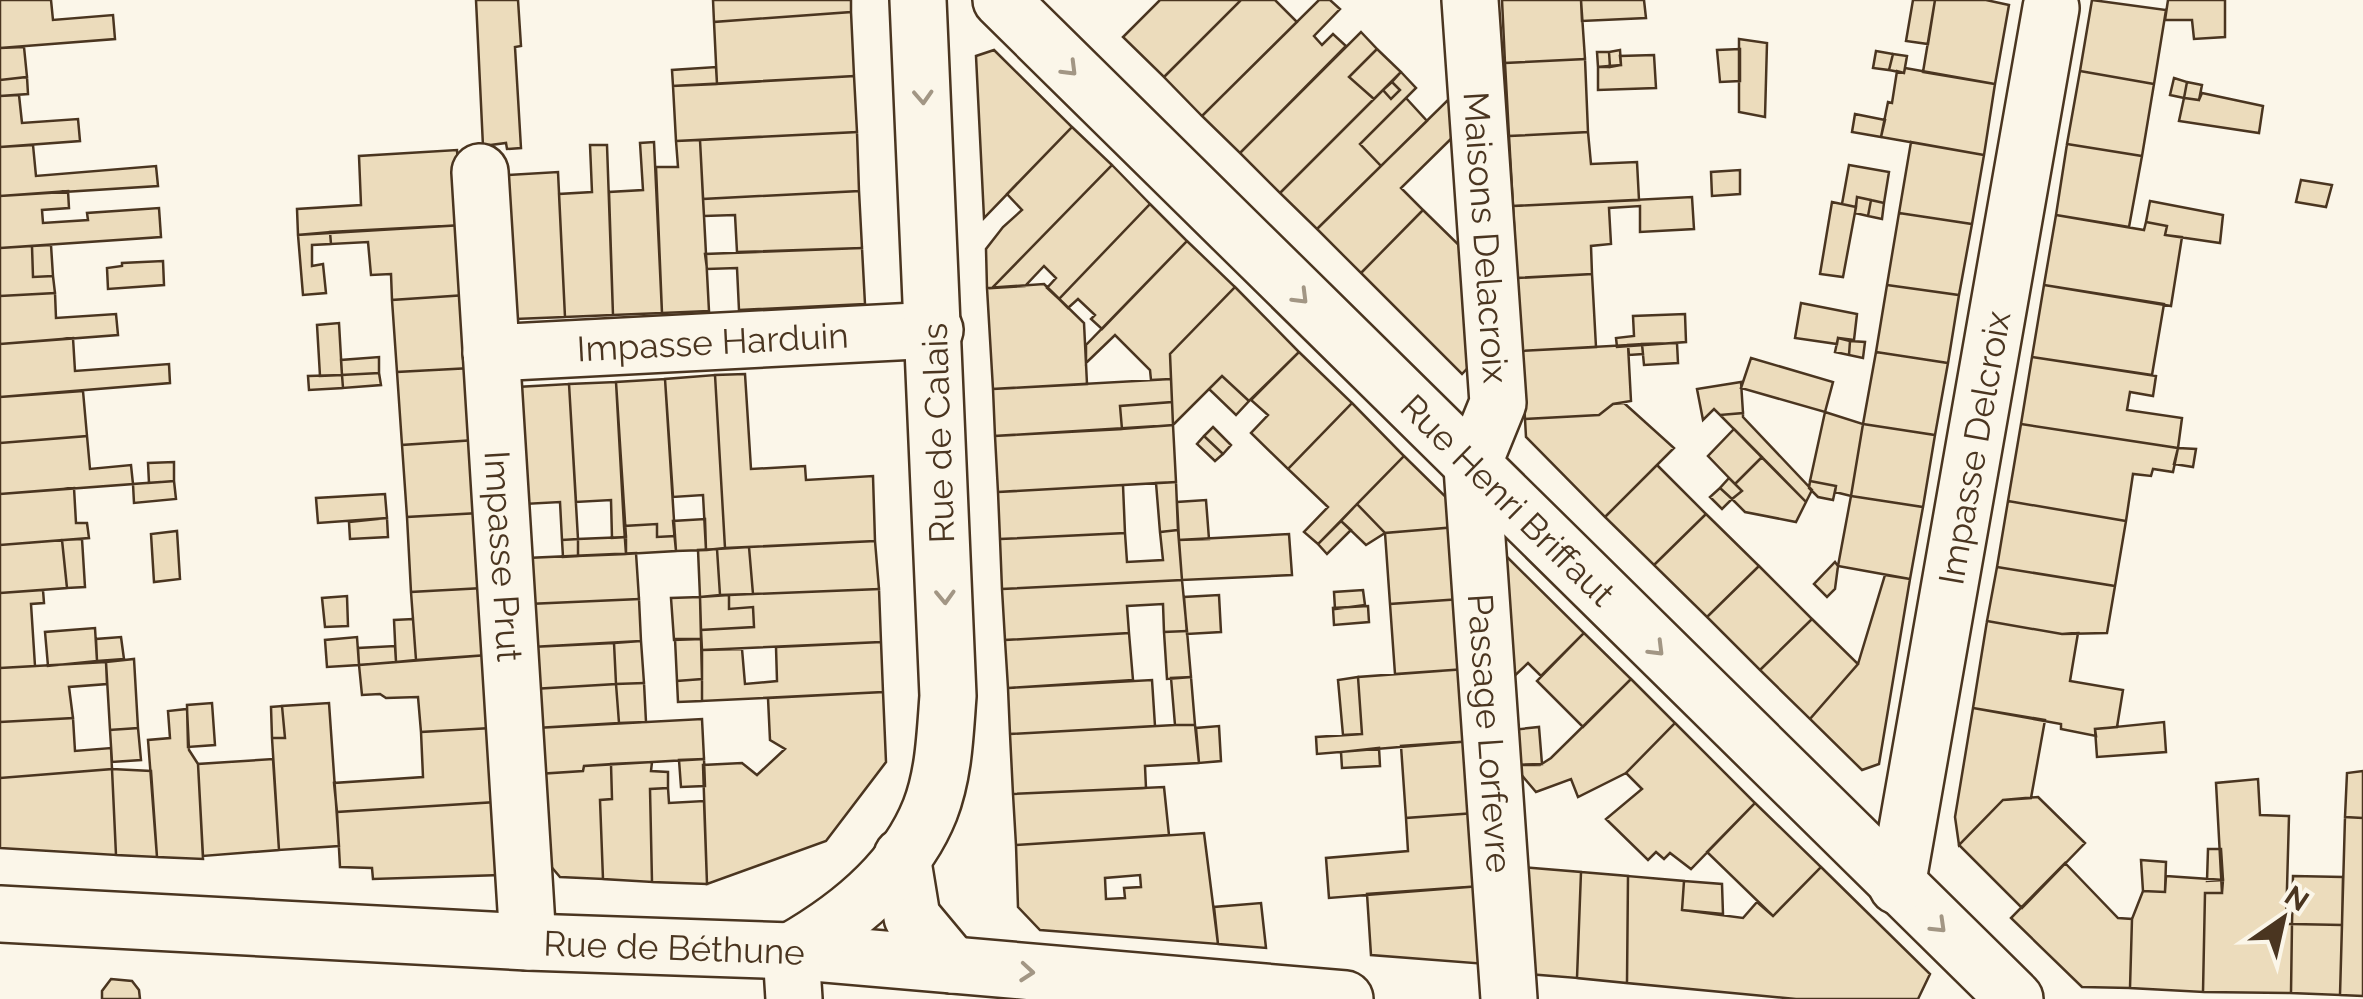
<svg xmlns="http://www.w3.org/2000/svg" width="2363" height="999" font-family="Raleway,sans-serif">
<rect width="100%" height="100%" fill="#fbf6e9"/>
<path fill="#ecdcbc" stroke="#4a3520" stroke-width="2.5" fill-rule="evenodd" d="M0,0H51L53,20L113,15L115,39L0,48Z
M476,0H518L521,46L515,47L521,148L507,149L506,143L483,146Z
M713,0H851V12L714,22Z
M1160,0H1241L1164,77L1123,37Z
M1241,0H1275L1297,22L1202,116L1164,77Z
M1319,0H1330L1340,9L1314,36L1322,45L1333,34L1346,46L1240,153L1202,116Z
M1502,0H1581L1585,59L1505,63Z
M1581,0H1644L1646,18L1582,21Z
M1913,0H1935L1928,44L1906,41Z
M1935,0H1986L2009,5L1995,84L1923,72Z
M2092,0L2166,10L2154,84L2080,71Z
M2168,0H2225V37L2194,39L2192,20H2165Z
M851,12L854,76L717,84L714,22Z
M1361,32L1377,49L1349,77L1374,99L1280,193L1240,153Z
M1739,39L1767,43L1765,117L1739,112Z
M24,47L27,77L0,80V48Z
M1377,49L1401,72L1374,99L1349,77Z
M1740,49V81L1720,82L1717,50Z
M994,50L1072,127L984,218L976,56Z
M1620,50L1621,65L1610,67L1609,52Z
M1876,51L1893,54L1889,70L1873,68Z
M1597,52H1609L1610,67H1598Z
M1893,54L1907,56L1904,73L1889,70Z
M1654,55L1656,88L1598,90V67L1621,65L1620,56Z
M1585,59L1588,132L1509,136L1505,63Z
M716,67L717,84L673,86L672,70Z
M1905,68L1995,84L1984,155L1881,137L1888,102L1892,103L1897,71L1904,73Z
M2080,71L2154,84L2142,156L2067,144Z
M1401,72L1416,88L1360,144L1381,166L1317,229L1280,193L1383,90L1391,99L1400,90L1392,82Z
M854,76L857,132L676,141L673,86Z
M27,77L28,94L0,96V80Z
M2174,78L2187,82L2184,98L2170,95Z
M1392,82L1400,90L1391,99L1383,90Z
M2187,82L2202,85L2199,100L2184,98Z
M1455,93L1458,132L1401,188L1423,210L1361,273L1317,229Z
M2202,93L2263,106L2259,133L2179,121L2184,98L2199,100Z
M19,95L22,123L78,119L80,141L0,147V96Z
M1406,98L1427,121L1381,166L1360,144Z
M1855,114L1885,120L1881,137L1852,132Z
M1072,127L1112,165L992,288H987L986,249L1003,227L1022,210L1007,194Z
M857,132L859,191L703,199L700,140Z
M1588,132L1591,164L1637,162L1639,200L1513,206L1509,136Z
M700,140L709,311L662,313L656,167H678L676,141Z
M654,142L662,313L613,315L609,192L643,190L640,143Z
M1911,142L1984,155L1972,224L1899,213Z
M2067,144L2142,156L2129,227L2056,215Z
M33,145L36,176L156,166L158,186L0,196V147Z
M590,145H607L613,315L565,317L559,194L592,192Z
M457,150L462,225L298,235L297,209L361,205L359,156Z
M1112,165L1150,204L1059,299L1047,288L1056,278L1044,266L1025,286L992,288Z
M1849,165L1889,172L1884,203L1857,197L1856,207L1842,204Z
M1740,170V194L1712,196L1711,172Z
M558,172L565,317L515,319L507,175Z
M2301,180L2332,185L2326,207L2296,202Z
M68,191L69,208L42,210L43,223L88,220L87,213L159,208L161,237L0,248V196Z
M859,191L862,248L737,252L735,215L704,216L703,199Z
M1692,197L1694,229L1640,232V206L1609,208L1611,244L1591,246L1592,274L1517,278L1513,206Z
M1857,197L1871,200L1868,216L1855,213Z
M1871,200L1884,203L1882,219L1868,216Z
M2150,201L2223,215L2220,243L2165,235L2167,226L2146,222Z
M1832,202L1856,207L1843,277L1820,274Z
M1150,204L1187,241L1102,329L1091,319L1095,315L1078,299L1068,308L1059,299Z
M1423,210L1466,252L1476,359L1462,374L1361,273Z
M1899,213L1972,224L1959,295L1887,285Z
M2056,215L2144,230L2146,222L2167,226L2165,235L2182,237L2171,306L2044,285Z
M462,225L466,295L392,300L391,274L371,275L368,242L331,244L330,232Z
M330,232L331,244L312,245V266L323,264L326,293L303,295L298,235Z
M1187,241L1235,287L1170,354L1171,379L1151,380L1150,370L1115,335L1086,363V345Z
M51,245L53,276L33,277L32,246Z
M32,246L33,277L53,276L55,293L0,296V248Z
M862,248L865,304L739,310L737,268L707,269L705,254Z
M163,261L164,285L108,289L107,268L122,266V263Z
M1592,274L1596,347L1521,351L1517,278Z
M1044,284L1084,323L1087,384L993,389L987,288Z
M1887,285L1959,295L1948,363L1876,352Z
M2044,285L2164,304L2152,375L2032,357Z
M1235,287L1299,352L1249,401L1222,376L1173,425L1170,354Z
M55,293L56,318L116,314L118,335L0,344V296Z
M466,295L471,368L397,372L392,300Z
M1801,303L1857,314L1854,340L1838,338L1837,344L1795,338Z
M1685,314L1686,342L1617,347L1616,338L1634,336L1633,316Z
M339,323L342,375L320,376L317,325Z
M73,338L75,371L169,364L170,383L0,397V344Z
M1838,338L1850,341L1849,355L1835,352Z
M1850,341L1865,342L1863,358L1849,355Z
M1677,343L1678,363L1644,365L1642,344Z
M1642,344L1643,354L1629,355L1628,345Z
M1628,345L1631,401L1613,404L1599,415L1525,419L1521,351Z
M1299,352L1352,403L1288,469L1251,433L1268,415L1251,400Z
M1876,352L1948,363L1935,435L1863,424Z
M379,357V373L342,375L341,360Z
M2032,357L2156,376L2153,396L2130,392L2127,410L2182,418L2178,448L2021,424Z
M1751,358L1833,382L1825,412L1741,388Z
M471,368L475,440L402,445L397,372Z
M379,373L381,385L343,388L342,375Z
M745,374L751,469L805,466L806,480L873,476L875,541L725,548L715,375Z
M342,375L343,388L309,390L308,376Z
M715,375L725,548L706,550L703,495L673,497L665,379Z
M1222,376L1249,401L1236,415L1209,389Z
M665,379L675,536L657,537V524L624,526L616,382Z
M1171,379L1172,402L1120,406L1122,429L995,436L993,389Z
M616,382L626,537L612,538L611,500L576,502L569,384Z
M1741,382L1743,413L1720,415L1714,409L1703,420L1697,389Z
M569,384L578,539L562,540L560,502L524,504L517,387Z
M83,391L87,436L0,443V397Z
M1172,402L1173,425L1122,429L1120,406Z
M1352,403L1404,456L1318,544L1304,532L1328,507L1288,469Z
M1624,403L1674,448L1605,517L1526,437L1525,419L1599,415L1613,404Z
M1825,412L1863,424L1851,496L1835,492L1836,486L1810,481Z
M1743,413V417L1812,490L1806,502L1720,415Z
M1863,424L1935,435L1923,507L1851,496Z
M2021,424L2178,448L2173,472L2153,469L2151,476L2133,474L2126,521L2008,501Z
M1173,425L1176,482L998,492L995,436Z
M1213,427L1231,445L1223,454L1204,436Z
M1734,429L1762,457L1735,484L1708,456Z
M87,436L90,469L131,465L133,484L0,494V443Z
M1204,436L1223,454L1215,461L1197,444Z
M475,440L479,513L407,517L402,445Z
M2178,448L2196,449L2193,467L2174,464Z
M1404,456L1454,505L1456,527L1385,533L1357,504Z
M1762,457L1806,502L1796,522L1745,512L1732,499L1742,491L1735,484Z
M174,462V481L149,483L148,463Z
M1657,465L1706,514L1654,565L1605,517Z
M1729,478L1742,491L1732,499L1720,488Z
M174,481L176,499L134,503L133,484Z
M1810,481L1836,486L1833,500L1818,497L1809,488Z
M1176,482L1178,530L1160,532L1156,483Z
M1123,485L1125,533L1000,539L998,492Z
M74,488L76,523H87L89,538L0,545V494Z
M1720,488L1732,499L1722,509L1710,497Z
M385,494L387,518L318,523L316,498Z
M1851,496L1923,507L1910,579L1838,566Z
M1206,500L1209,539L1179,540L1177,502Z
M2008,501L2126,521L2115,586L1997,567Z
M1357,504L1385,533L1366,545L1341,521Z
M479,513L483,588L411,592L407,517Z
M1706,514L1759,566L1707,617L1654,565Z
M387,518L388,537L350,539L349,522Z
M705,519L706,550L676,551L673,521Z
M1341,521L1351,530L1327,554L1318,544Z
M657,524V537L675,536L676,551L626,554L624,526Z
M1456,527L1461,599L1390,604L1385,533Z
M1178,530L1182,580L1002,589L1000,539L1125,533L1127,562L1163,560L1160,532Z
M177,531L180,579L154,582L151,534Z
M1289,534L1292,575L1182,580L1179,540Z
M626,537V554L578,556V539Z
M82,539L85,587L67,588L62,540Z
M578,539V556L563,557L562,540Z
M62,540L67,588L0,593V545Z
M875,541L879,589L753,594L749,547Z
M749,547L753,594L720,595L717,549Z
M1498,548L1584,633L1541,676L1528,663L1507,683Z
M717,549L720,595L700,597L698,550Z
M636,553L639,599L529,604L527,558Z
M1835,562L1838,566L1835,589L1827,597L1814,584Z
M1759,566L1812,619L1760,670L1707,617Z
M1997,567L2115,586L2107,633L2062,634L1987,621Z
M1885,575L1910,579L1879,764L1862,770L1810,719L1858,664Z
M1182,580L1187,631L1164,632L1163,604L1127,606L1129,633L1005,640L1002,589Z
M483,588L488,655L416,660L411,592Z
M879,589L881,642L702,650L701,630L754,627L753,607L729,609V595Z
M43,590L44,603L31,604L35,666L0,668V593Z
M1363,590L1365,605L1335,609L1334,592Z
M729,595V609L753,607L754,627L701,630L700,597Z
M1219,595L1221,632L1187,634L1184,597Z
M347,596L348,626L325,627L322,598Z
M700,597L701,639L674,640L671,598Z
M639,599L641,641L531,647L529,604Z
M1461,599L1466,669L1395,674L1390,604Z
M1368,606L1369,622L1334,625L1333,608Z
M413,619L416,660L396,662L394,620Z
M1812,619L1858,664L1810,719L1760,670Z
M1987,621L2062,634L2078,633L2070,681L2123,690L2117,727L2095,729L2096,736L2061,729V724L1973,708Z
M95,628L97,661L48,666L45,632Z
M1187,631L1191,677L1167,679L1164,632Z
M1129,633L1133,680L1008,688L1005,640Z
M1584,633L1631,679L1583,727L1537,681Z
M121,637L124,659L97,661L96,639Z
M357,637L359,665L327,667L325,640Z
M675,639H701L702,679L677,681Z
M641,641L644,683L616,684L614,643Z
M881,642L883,692L702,701V650L742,649L745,684L777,681L776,647Z
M614,643L616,684L533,689L531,647Z
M395,646L396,662L359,665L358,648Z
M488,655L491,728L421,732L418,697L386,698L380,694L362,695L359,665Z
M134,659L138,728L110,730L106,662Z
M106,662L107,684L69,687L73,718L0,722V668Z
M1466,669L1471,741L1317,754L1316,737L1362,734L1358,677Z
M1191,677L1195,725H1175L1171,678Z
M1358,677L1362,734L1343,735L1338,680Z
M702,679V701L678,702L677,681Z
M1631,679L1675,723L1626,773L1578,797L1571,779L1536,792L1513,765H1540L1551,758Z
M1152,680L1155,726L1010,734L1008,688Z
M644,683L646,722L619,723L616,684Z
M616,684L619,723L536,728L533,689Z
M883,692L886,762L826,841L707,884L703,765L742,763L757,775L785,749L770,740L768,698Z
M212,703L215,745L188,747L187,705Z
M329,703L339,846L279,850L272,738H285L282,706Z
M282,706L285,738H272L271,707Z
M1973,708L2045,720L2031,798L2003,800L1959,845L1955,817Z
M187,709L189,750L198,764L203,859L157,857L148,740L170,738L168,711Z
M73,718L75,751L111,748L112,769L0,778V722Z
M702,719L704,759L584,766L583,771L538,774L536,728Z
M2164,722L2166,752L2097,757L2095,729Z
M1675,723L1755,803L1691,869L1670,853L1664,859L1656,852L1648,860L1606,819L1642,789L1626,773Z
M1175,725H1195L1199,763L1145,766L1146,788L1013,794L1010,734Z
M1219,726L1221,761L1199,763L1196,728Z
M1539,727L1542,764L1513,765L1511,730Z
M138,728L141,760L112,762L110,730Z
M491,728L496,802L337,812L334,783L423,777L421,732Z
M1471,741L1475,813L1406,818L1401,746Z
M1379,748L1380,766L1342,768L1341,752Z
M273,759L279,850L203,856L198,764Z
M704,759L705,786L681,787L679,760Z
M652,762L651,771L668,772V788L650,789L652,882L603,879L600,800L612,799L611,764Z
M611,764L612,799L600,800L603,879L560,877L543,857L538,774L583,771L584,766Z
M112,769L151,771L157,857L116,855Z
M112,769L116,855L0,848V778Z
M2363,771V818L2345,817L2347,773Z
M2258,779L2260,815L2289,816L2286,924H2292L2291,993L2203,992L2205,893H2222L2216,783Z
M1164,787L1169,835L1016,845L1013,794Z
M668,788L669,803L704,801L707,884L652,882L650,789Z
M2038,797L2085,843L2022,908L1959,845L2003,800Z
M496,802L501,875L373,879L372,868L340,867L337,812Z
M1755,803L1821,867L1773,916L1707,852Z
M1475,813L1480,886L1329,898L1326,858L1408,851L1406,818Z
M2345,817L2363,818V996L2340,995Z
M1204,833L1218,944L1040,930L1018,907L1016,845ZM1140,875L1141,887L1124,888L1125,898L1106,899L1105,878Z
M2208,849H2221L2223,880L2207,881Z
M2141,860L2166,862L2165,892L2143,891Z
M2065,863L2118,918L2132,919L2130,988L2082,987L2011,918Z
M1520,867L1581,872L1577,978L1528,974Z
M1821,867L1930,974L1918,999H1796L1627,983L1628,876L1684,881L1682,910L1743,918L1757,902L1773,916Z
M1581,872L1628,876L1627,983L1577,978Z
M2166,876L2223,880L2222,893H2205L2203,992L2130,988L2132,919L2143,891L2165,892Z
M2293,876L2343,877L2342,925L2292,924Z
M1684,881L1722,884L1723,914L1682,910Z
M1480,886L1486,964L1371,955L1367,894Z
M1261,903L1266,948L1218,944L1214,907Z
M2292,924L2342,925L2340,995L2291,993Z
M111,979L132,981L139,990L140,999H102V991Z"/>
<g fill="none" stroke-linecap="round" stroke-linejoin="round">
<g stroke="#4a3520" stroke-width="60">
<g id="minor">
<path id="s1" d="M1001,0L2015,999"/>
<path id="s2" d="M1470,0L1498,403L1472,467L1509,999"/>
<path id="s3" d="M480,172L528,942"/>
<path id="s4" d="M491,353L935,330"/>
<path d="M902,856L912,917L952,965"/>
<path id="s5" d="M1897,886L2051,8"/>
<path id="s6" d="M0,914L528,942L791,951L1345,999"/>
<path d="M791,951C847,919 905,873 930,810C944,774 945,735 948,696L918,0"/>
<path d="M791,951L794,999"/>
</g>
</g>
<use href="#minor" stroke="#fbf6e9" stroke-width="55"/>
</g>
<defs><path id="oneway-chevron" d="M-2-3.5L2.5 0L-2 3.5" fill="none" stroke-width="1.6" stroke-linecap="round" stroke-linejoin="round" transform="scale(2.5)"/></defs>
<g stroke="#a29684">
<use href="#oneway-chevron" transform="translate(1070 69) rotate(45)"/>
<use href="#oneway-chevron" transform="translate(923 97) rotate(87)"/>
<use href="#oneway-chevron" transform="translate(1301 297) rotate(45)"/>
<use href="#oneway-chevron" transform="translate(945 597) rotate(88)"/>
<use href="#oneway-chevron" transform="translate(1657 649) rotate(45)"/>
<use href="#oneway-chevron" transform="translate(1939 926) rotate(44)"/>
<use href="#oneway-chevron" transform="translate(1027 972) rotate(5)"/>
</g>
<g text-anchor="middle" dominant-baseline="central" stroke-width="8" stroke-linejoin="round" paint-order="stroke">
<g font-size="35" fill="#4a3520" stroke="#fbf6e9">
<text stroke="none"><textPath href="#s2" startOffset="238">Maisons Delacroix</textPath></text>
<text stroke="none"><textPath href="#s4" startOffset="222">Impasse Harduin</textPath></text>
<text transform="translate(938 433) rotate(-92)">Rue de Calais</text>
<text stroke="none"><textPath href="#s5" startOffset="445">Impasse Delcroix</textPath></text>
<text stroke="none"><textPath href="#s1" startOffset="712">Rue Henri Briffaut</textPath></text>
<text stroke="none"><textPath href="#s3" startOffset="385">Impasse Prut</textPath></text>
<text stroke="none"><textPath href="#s2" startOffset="740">Passage Lorfevre</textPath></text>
<text stroke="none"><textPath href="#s6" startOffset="675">Rue de Béthune</textPath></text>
</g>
</g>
<g transform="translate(2283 919) rotate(34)" stroke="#fbf6e9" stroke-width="8" paint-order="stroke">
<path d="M0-8L18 38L0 25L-18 38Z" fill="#4a3520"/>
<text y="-15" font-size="28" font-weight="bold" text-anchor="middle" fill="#4a3520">N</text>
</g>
</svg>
